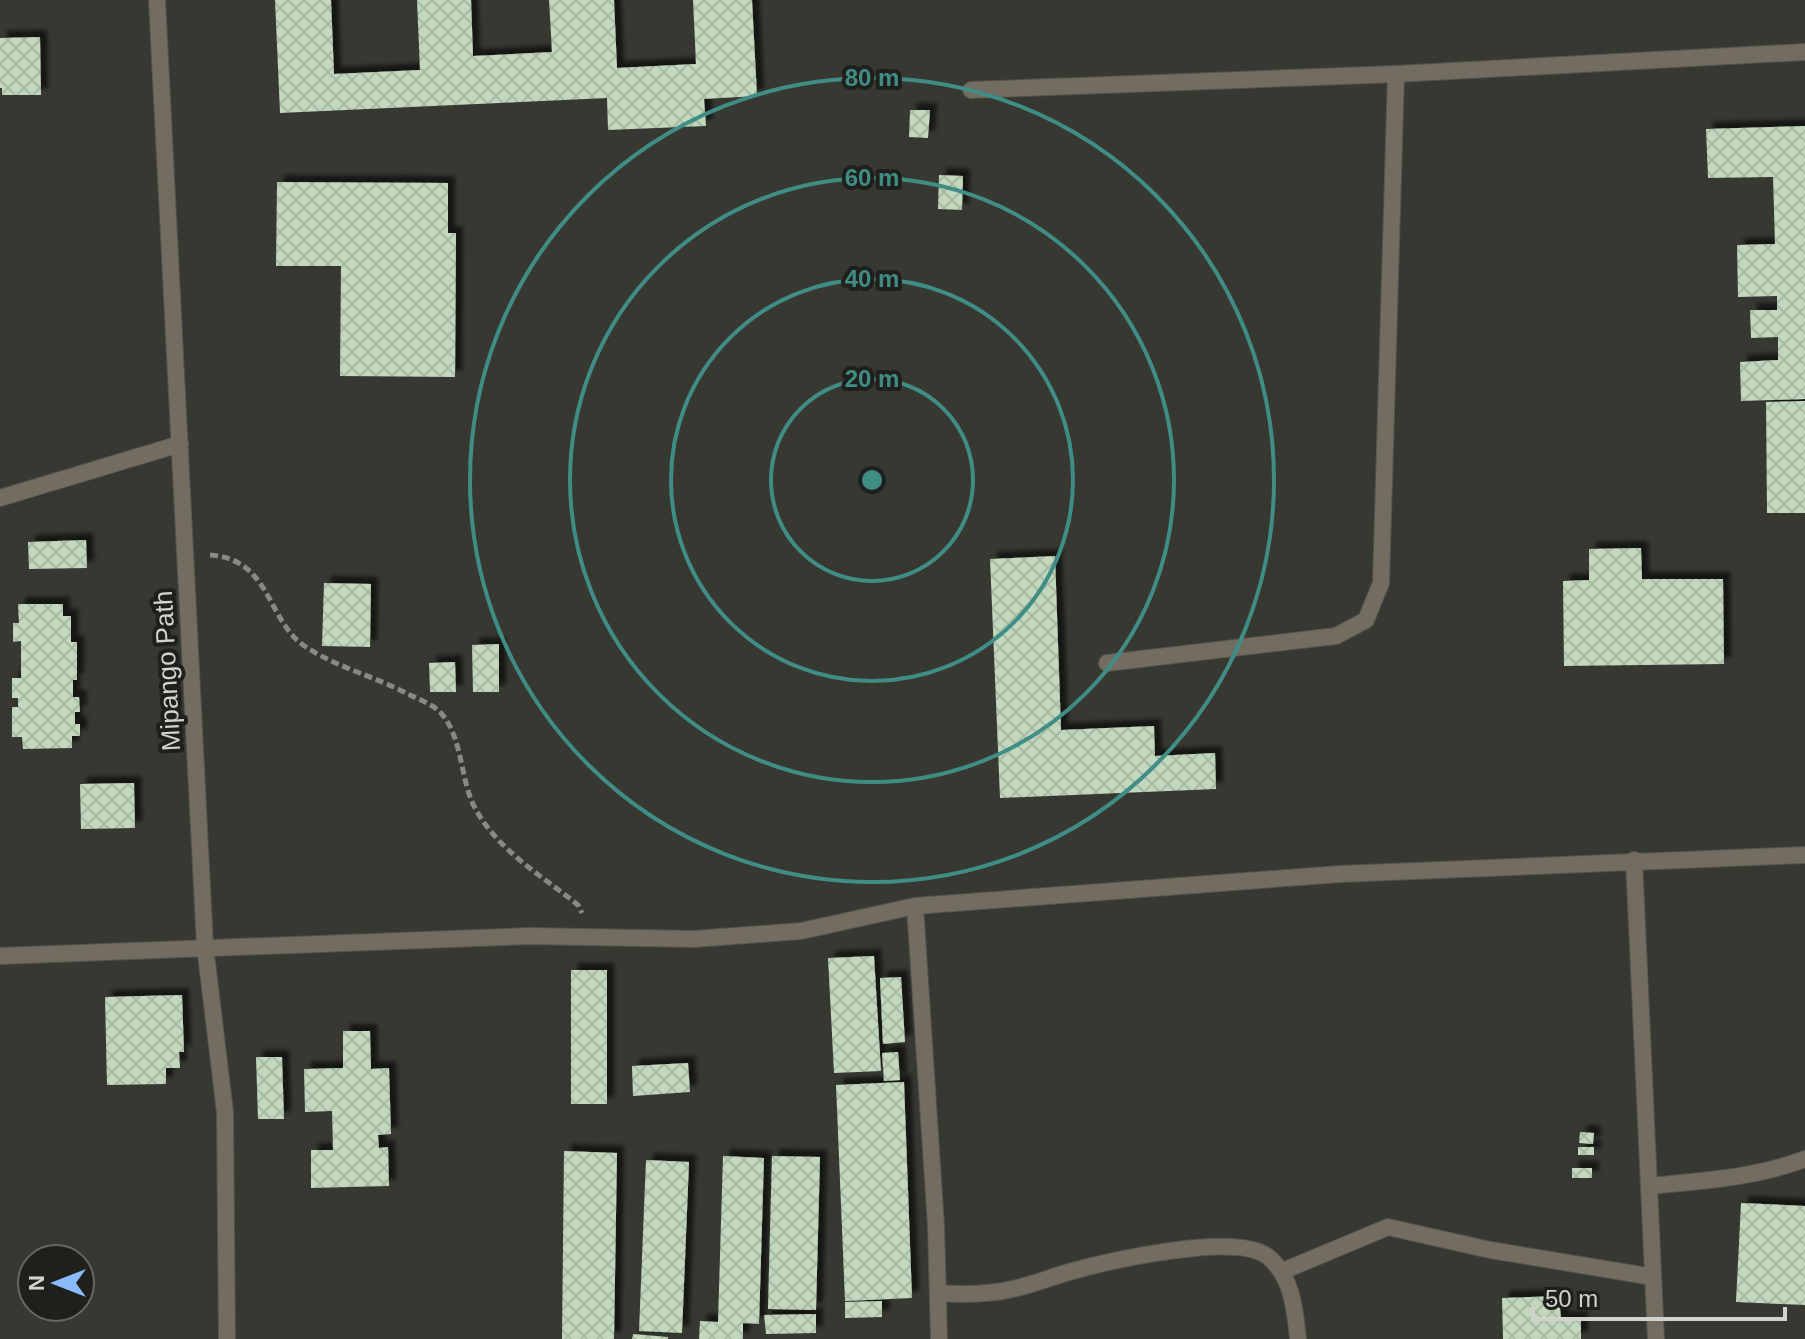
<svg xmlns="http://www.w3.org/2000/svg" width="1805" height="1339" font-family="Arial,sans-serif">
<defs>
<pattern id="building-cross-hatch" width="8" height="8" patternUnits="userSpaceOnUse" patternTransform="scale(2)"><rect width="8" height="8" fill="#c2d8bd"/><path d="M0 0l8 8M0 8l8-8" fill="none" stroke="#a8b9a4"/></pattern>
<filter id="shadow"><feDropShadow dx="7" dy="-7" stdDeviation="2" flood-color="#0009"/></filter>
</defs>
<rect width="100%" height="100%" fill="#373831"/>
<path fill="url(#building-cross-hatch)" filter="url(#shadow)" d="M275,0H331L334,74L420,70L417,0H471L473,56L552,52L549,0H614L617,68L696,64L693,0H752L757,96L704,99L706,126L608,130L607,98L280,113Z
M40,37L41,95H2V88H0V38Z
M910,110H930L928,138L909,137Z
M1805,126V399L1741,401L1740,362L1778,360V337L1751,338L1750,310H1777V296L1738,297L1737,245L1775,244L1773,177L1708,178L1706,129Z
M939,175L963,176L962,210L938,209Z
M277,182L448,183V233H456L455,377L340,376L341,266H276Z
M1805,401V513H1767L1766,402Z
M86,540L87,568L29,569L28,542Z
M1641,548L1642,579H1723L1724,664L1564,666L1563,581L1589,580V549Z
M1055,556L1061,730L1154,726L1155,756L1215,753L1216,789L1000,798L990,559Z
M324,583L371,584L370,647L322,646Z
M18,604H63V616H71V642H77V680H73V697H79L80,712H75V724H80V736H72V748L23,749L22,737H12V707H18V698H12V678H21V641L13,642V623H19Z
M499,644V692H473L472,645Z
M455,662L456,692H430L429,663Z
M134,783L135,828L81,829L80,784Z
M874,956L881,1071L834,1073L828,958Z
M571,970H607V1104H571Z
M901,977L905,1042L883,1044L880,978Z
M182,995L184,1052H179L180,1068H166V1084L107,1085L105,997Z
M343,1031H370L371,1069L389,1068L391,1134L378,1135L379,1148L388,1147L389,1186L311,1188V1150H333L332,1111L305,1112L304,1069L343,1068Z
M898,1052L900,1080L884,1081L882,1053Z
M256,1057H282L284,1119H258Z
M688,1063L690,1092L633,1096L632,1066Z
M904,1082L912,1298L845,1301L836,1085Z
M1580,1132L1594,1133L1593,1144L1579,1143Z
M1578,1147H1594V1155H1578Z
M564,1151L617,1153L614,1339H562Z
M723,1156L764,1158L759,1324L743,1323V1339H699L700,1321L718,1322Z
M772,1156L820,1157L816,1310L768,1309Z
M646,1160L689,1162L682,1333L639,1331Z
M1572,1168H1592V1178H1572Z
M1741,1203L1805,1206V1305L1736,1302Z
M1559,1296L1561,1319L1581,1318V1339H1503L1502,1298Z
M882,1301V1317L845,1318V1302Z
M816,1314V1333L766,1334L764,1315Z
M633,1334L668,1337V1339H632Z"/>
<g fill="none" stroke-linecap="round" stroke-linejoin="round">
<g stroke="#53544d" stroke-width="18">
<path id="lane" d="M971,90L1396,74L1805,52
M0,498L180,444
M1107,663L1336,636L1366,620L1381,583L1396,74
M938,1293C965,1295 990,1295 1017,1288C1034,1284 1052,1277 1069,1272C1108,1261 1234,1232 1267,1256C1292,1275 1295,1310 1298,1339"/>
</g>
<g stroke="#53544d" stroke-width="18">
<path id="street" d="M157,0L205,946L225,1112L227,1339
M1634,860L1656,1339
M915,906L936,1226L939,1339
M0,956L529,936L694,939L801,931L915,906L1340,874L1805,855
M1649,1186C1702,1181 1755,1178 1805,1159
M1283,1271L1388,1227L1490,1250L1653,1277"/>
</g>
<path stroke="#888983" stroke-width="5" stroke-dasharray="8 4" stroke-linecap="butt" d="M210,555C270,559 267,619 303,645C335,667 374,676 408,694C418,699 432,704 440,712C462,735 460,776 473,804C495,849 541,875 578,905L582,913"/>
<use href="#lane" stroke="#736d61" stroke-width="16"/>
<use href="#street" stroke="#736d61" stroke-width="16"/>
</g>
<g fill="none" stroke="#408d86" stroke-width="4">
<circle cx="872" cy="480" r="101"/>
<circle cx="872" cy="480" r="201"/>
<circle cx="872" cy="480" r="302"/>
<circle cx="872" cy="480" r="402"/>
</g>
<g text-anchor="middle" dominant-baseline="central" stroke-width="8" stroke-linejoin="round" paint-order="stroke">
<g font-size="26" fill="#d2d3ce" stroke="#1f1f1c">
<text transform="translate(167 671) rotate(-93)">Mipango Path</text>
</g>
</g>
<circle cx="872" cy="480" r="12" fill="#408d86" stroke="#1f1f1c" stroke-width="4"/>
<g font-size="24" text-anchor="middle" font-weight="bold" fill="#408d86" stroke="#1f1f1c" stroke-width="8" stroke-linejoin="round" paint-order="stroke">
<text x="872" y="86">80 m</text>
<text x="872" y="186">60 m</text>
<text x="872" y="287">40 m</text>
<text x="872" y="387">20 m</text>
</g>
<g transform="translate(56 1283) rotate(270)"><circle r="38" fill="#1f1f1c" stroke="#676763" stroke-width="2"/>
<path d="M0-6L14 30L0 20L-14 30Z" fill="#88bafc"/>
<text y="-12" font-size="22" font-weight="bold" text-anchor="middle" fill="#d2d3ce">N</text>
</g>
<path d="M1533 1307v12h252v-12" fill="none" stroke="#d2d3ce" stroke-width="4"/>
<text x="1545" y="1307" font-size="24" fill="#d2d3ce" stroke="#1f1f1c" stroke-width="6" paint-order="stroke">50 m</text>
</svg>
